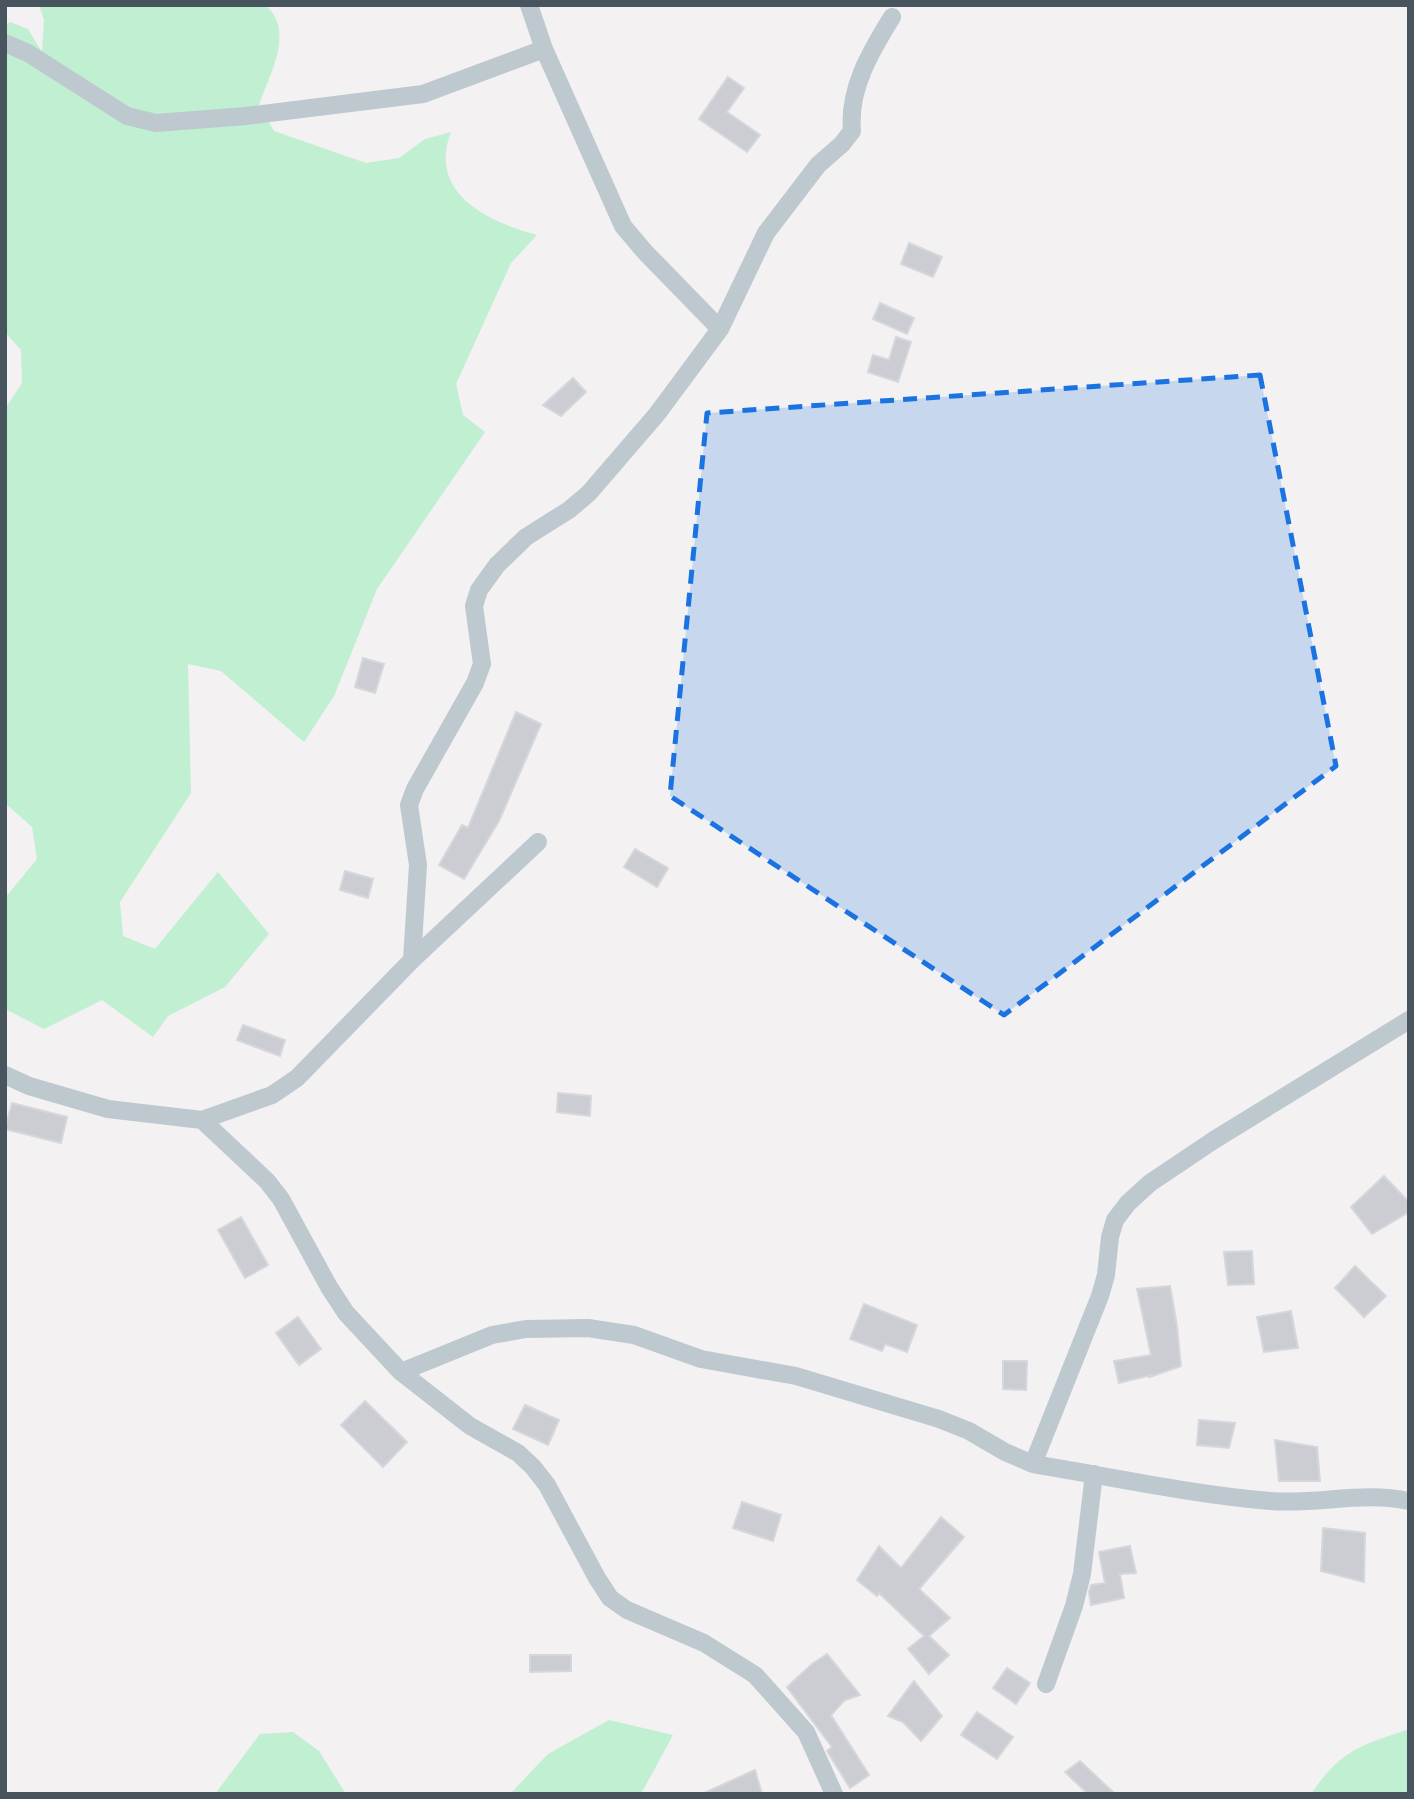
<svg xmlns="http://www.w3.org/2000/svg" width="1414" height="1799" font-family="Commissioner,sans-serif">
<rect width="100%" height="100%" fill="#f3f1f1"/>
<path fill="#c0efd2" d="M39,5H265C296,30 269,75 259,105L274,131L366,163L399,158L425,139L451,132C427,193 488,222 537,235L511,263L456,384L463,415L485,432L377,589L334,696L304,742L221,671L188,664L191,793L120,902L123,936L155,949L218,872L269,934L225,987L168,1016L153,1037L102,1000L44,1029L5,1009V898L37,859L32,827L5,803V409L22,383L21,350L5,332V25L10,22L28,29L42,52L44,20Z
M609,1720L673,1735L641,1794H510L548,1754Z
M1409,1729V1794H1311C1342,1749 1360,1746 1409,1729Z
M293,1732L319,1751L346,1794H215L260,1734Z"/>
<path fill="#cbcdd3" stroke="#d5d7dc" stroke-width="2" d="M728,77L744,88L727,112L760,135L747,152L699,119Z
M909,243L942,257L933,277L901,264Z
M880,303L914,318L907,334L873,319Z
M896,337L911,342L898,382L868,372L873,355L889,360Z
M573,378L586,392L561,416L543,405Z
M363,658L384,664L375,693L355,687Z
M516,712L541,724L499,821L464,879L439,865L462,825L468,828Z
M635,849L668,868L657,887L624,867Z
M345,871L373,879L368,898L340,890Z
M243,1025L285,1040L280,1056L237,1040Z
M558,1093L591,1096L590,1116L557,1112Z
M12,1103L67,1117L61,1143L5,1129Z
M1384,1176L1409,1202V1212L1372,1234L1351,1207Z
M241,1217L268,1265L245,1278L218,1230Z
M1252,1251L1254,1284L1228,1285L1224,1252Z
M1355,1266L1386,1296L1364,1317L1335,1288Z
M1170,1286L1177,1326L1181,1366L1150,1377L1151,1375L1119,1383L1114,1361L1151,1355L1137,1289Z
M864,1304L917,1325L907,1352L885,1344L882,1351L850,1339Z
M1291,1311L1298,1348L1264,1352L1257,1317Z
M298,1317L321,1349L299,1365L276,1333Z
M1003,1361H1027L1026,1390L1003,1389Z
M365,1401L407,1442L383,1467L341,1425Z
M525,1405L559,1420L548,1445L513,1429Z
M1199,1420L1235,1423L1229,1448L1197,1445Z
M1275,1440L1317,1447L1320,1481H1279Z
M742,1502L781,1515L773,1541L733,1528Z
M941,1517L964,1537L919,1589L950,1618L929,1636L949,1655L929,1674L908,1649L924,1636L879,1593L877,1596L857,1580L879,1546L901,1568Z
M1323,1528L1365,1533L1364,1582L1321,1571Z
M1130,1546L1136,1573L1120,1574L1124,1598L1091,1605L1089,1592L1091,1585L1105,1583L1099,1552Z
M827,1654L860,1695L845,1700L831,1715L869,1775L850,1788L827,1751L832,1747L787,1687L812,1664Z
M530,1655H571V1671L530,1672Z
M1007,1668L1030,1683L1016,1704L993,1688Z
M914,1681L942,1716L921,1741L903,1722L888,1716Z
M977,1712L1013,1737L997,1759L961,1735Z
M1080,1761L1115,1794H1088L1065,1772Z
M755,1770L762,1794H702Z"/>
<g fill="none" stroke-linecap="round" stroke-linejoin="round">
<path stroke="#bec8cf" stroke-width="18" d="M529,5L544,49L623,226L645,252L720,329
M5,43L28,53L127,116L156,123L246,116L423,94L544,49
M412,960L418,865L409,805L415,789L475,683L482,664L474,606L479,590L497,565L526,537L569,510L589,493L657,414L720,329L766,233L818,165L842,144L852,131C848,89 871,51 892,17
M5,1075L29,1086L108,1109L202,1120L272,1095L297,1078L412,960L538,842
M202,1120L267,1181L281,1199L329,1287L346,1313L401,1372L470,1426L518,1453L533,1467L547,1485L597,1578L610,1598L627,1610L704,1643L755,1675L806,1732L834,1794
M401,1372L492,1335L526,1329L588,1328L634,1335L701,1359L796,1376L939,1419L969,1431L1005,1452L1033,1464C1111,1477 1191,1494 1270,1501C1318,1505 1361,1491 1409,1501
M1033,1464L1100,1296L1106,1275L1110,1237L1115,1220L1128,1203L1150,1183L1214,1140L1409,1020
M1046,1684L1074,1606L1082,1574L1094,1474"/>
</g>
<path fill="#1b73e2" fill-opacity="0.2" stroke="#1b73e2" stroke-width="5" stroke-dasharray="14 9" stroke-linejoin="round" d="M1260,375L1336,766L1004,1015L670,796L707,413Z"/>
<rect width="1414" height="1799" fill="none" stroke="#48545e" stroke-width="14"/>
</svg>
